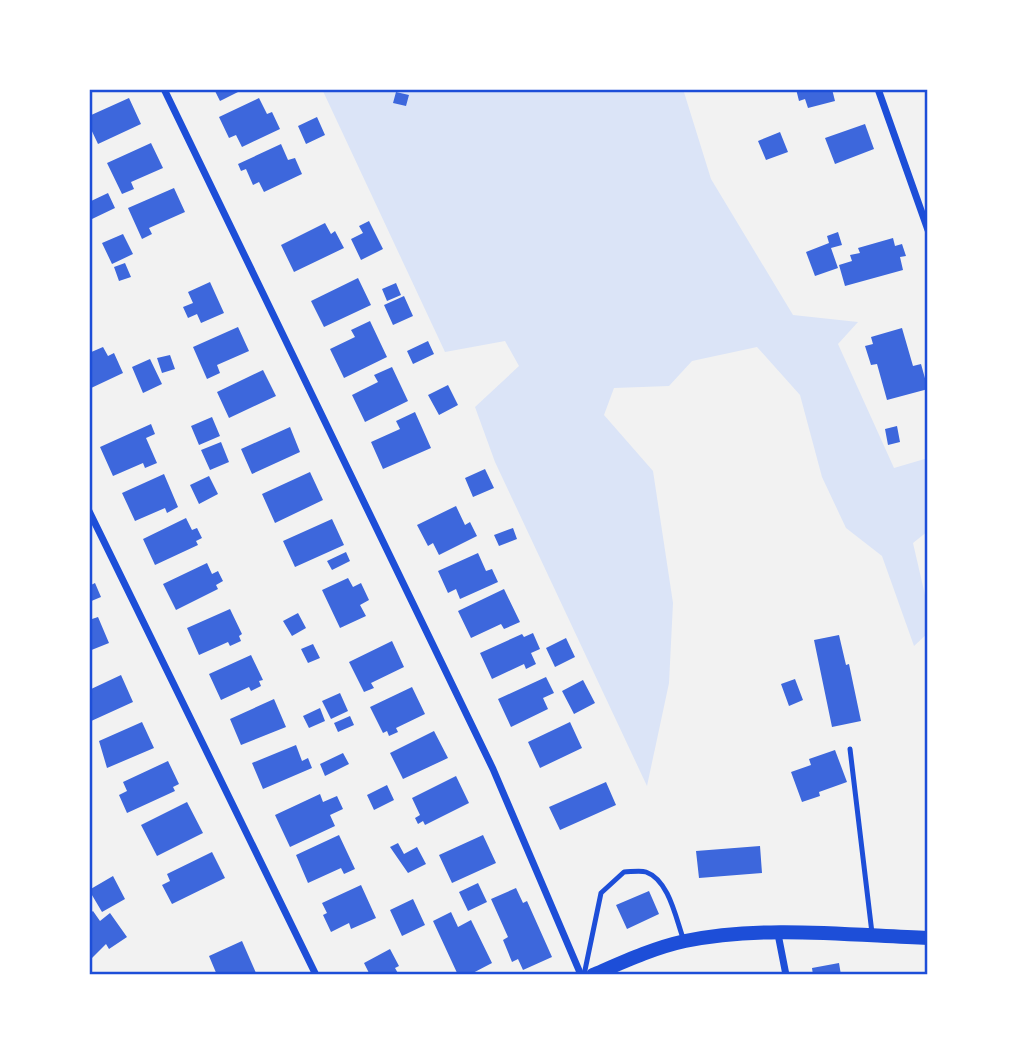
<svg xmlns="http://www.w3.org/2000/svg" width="1017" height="1064" font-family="Poppins,sans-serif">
<rect width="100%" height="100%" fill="#f2f2f2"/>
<path fill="#dbe4f7" d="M322,89H683L711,179L793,315L858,322L838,344L894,468L928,458V531L913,543L928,608V633L914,646L882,556L846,528L822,477L800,395L757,347L692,361L669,386L614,388L604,415L653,471L673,603L669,683L647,786L495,462L475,407L519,366L505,341L445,352Z"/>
<path fill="#3d67dc" d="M214,89H244L220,101Z
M796,89H832L835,101L808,108L805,99L799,101Z
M396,92L409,95L406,106L393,103Z
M129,98L141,124L98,144L89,125V116Z
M259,98L267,114L272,112L280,129L242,147L236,135L229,138L219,117Z
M317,117L325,135L306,144L298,126Z
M865,124L874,149L835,164L825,138Z
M780,132L788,152L766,160L758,141Z
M151,143L163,168L131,182L134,189L122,194L107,163Z
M281,144L288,160L295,158L302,174L264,192L259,182L253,185L246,169L241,171L238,164Z
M174,188L185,212L149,228L152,234L142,239L128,208Z
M108,193L115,208L92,219L89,202Z
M369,221L383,249L361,260L351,239L363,233L359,226Z
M325,223L331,234L335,231L344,248L294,272L281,245Z
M838,232L842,245L831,248L838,268L815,276L806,252L829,243L827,236Z
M123,234L133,254L112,264L102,243Z
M893,238L895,246L902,244L906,256L900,257L903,270L845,286L839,265L852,261L850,255L860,253L858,248Z
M125,263L131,277L119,281L114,267Z
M358,278L371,305L324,327L311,301Z
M210,282L224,313L201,323L197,314L188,318L183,307L193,303L188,292Z
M396,283L401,295L387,301L382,289Z
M404,296L413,316L393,325L384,305Z
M370,321L387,357L344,378L330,349L355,337L351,330Z
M238,327L249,351L217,365L220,373L207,379L193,347Z
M902,328L913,366L921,364L928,389L887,400L877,364L871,365L865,346L873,344L871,337Z
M428,341L434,354L413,364L407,351Z
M103,347L108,356L114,353L123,373L89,389V353Z
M170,355L175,369L162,373L157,358Z
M150,359L162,384L143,393L132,367Z
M392,367L408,401L365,422L352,395L378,382L374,375Z
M263,370L276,396L229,418L217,392Z
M448,385L458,405L439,415L428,395Z
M415,412L431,448L383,469L371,442L400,429L396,421Z
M212,417L220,436L199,445L191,426Z
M151,424L155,434L146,438L157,463L145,468L143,463L113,476L100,447Z
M897,426L900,442L888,445L885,429Z
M290,427L300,452L252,474L241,449Z
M221,442L229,462L210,470L201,450Z
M485,469L494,488L473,497L465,478Z
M310,472L323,500L275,523L262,494Z
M164,474L178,507L167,513L165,508L135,521L122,493Z
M209,476L218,494L199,504L190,485Z
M456,506L465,525L470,522L477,536L439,555L433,543L428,546L417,525Z
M186,518L192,530L197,528L202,538L196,541L198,545L155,565L143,539Z
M332,519L344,545L295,567L283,541Z
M513,528L517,539L499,546L494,535Z
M346,552L350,561L332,570L327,561Z
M478,553L486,571L492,569L498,582L460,599L456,589L448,593L438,571Z
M207,563L212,574L218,571L223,581L216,585L218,589L176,610L163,584Z
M348,578L353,587L361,583L369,600L360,605L366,616L340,628L322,590Z
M95,583L101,597L89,602V586Z
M504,589L520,622L504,629L501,624L471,638L458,611Z
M230,609L242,634L239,636L241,641L230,646L228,642L199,655L187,628Z
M298,613L306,628L292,636L283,621Z
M98,617L109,643L89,651V620Z
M533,633L540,649L531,653L536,664L526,669L524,664L492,679L480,653L522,634L524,637Z
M839,635L846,665L849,664L861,721L832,727L814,640Z
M566,638L575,657L555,667L546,648Z
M392,641L404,667L371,683L374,688L364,692L349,662Z
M313,644L320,658L308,663L301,649Z
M251,655L263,680L259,681L261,686L251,691L249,687L221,700L209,674Z
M121,675L133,702L89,722V690Z
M546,677L554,693L543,698L548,709L511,727L498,699Z
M795,679L803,700L789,706L781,684Z
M583,680L595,703L574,714L562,691Z
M412,687L425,714L396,728L398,732L389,736L387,731L383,733L370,707Z
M340,693L348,711L331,719L322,701Z
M274,699L286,727L241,745L230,719Z
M320,708L325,721L309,728L303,716Z
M350,716L354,725L338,732L334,723Z
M142,722L154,748L107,768L99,741Z
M570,722L582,748L540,768L528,742Z
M434,731L448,758L403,779L390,753Z
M296,745L302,761L308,758L312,768L263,789L252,763Z
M835,750L847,782L819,792L820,796L802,802L791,772L811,765L809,759Z
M343,753L349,764L325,776L320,764Z
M168,761L179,784L173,787L175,791L127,813L119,795L127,791L123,782Z
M456,776L469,803L425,825L423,821L418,824L415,818L420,815L412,798Z
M606,782L616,805L560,830L549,807Z
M387,785L394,800L374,810L367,795Z
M320,794L323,802L337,796L343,809L330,815L335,826L290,847L275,815Z
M187,802L203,833L157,856L141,825Z
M339,835L355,869L344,874L341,868L308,883L296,855Z
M483,835L496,863L452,883L439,855Z
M398,843L404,854L417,847L426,864L408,873L390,847Z
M760,846L762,873L699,878L696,851Z
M212,852L225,878L172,904L162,885L170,881L167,874Z
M113,876L125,899L102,912L89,890Z
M478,883L487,902L468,911L459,892Z
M361,885L376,918L351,929L349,923L331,932L323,915L327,913L322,903Z
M516,888L523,903L527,901L552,957L523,970L518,959L512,962L503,940L508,937L491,899Z
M649,891L659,914L627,929L616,905Z
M413,899L425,925L402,936L390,910Z
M93,911L100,921L110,913L127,937L109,949L106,944L89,961V914Z
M451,912L458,927L471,920L492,963L469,975H458L433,921Z
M242,941L256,973L217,975L209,956Z
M390,949L399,966L395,968L399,975H370L364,963Z
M839,963L841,975H813L812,968Z"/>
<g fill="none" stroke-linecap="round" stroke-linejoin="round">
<path stroke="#1d4ed8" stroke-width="5" d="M850,749L872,933
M584,975L601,893L624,872C630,872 640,870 646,872C669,880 676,919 683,938"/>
<path stroke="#1d4ed8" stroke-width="7" d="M164,89L493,769L581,975
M878,89L928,230
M89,511L316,975
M778,934L786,975"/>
<path stroke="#1d4ed8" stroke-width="14" d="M593,975C623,962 653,948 685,941C763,925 848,935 928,938"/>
</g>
<rect width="1017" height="1064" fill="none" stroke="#ffffff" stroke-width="182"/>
<rect x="91" y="91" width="835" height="882" fill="none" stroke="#1d4ed8" stroke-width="2.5"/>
</svg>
